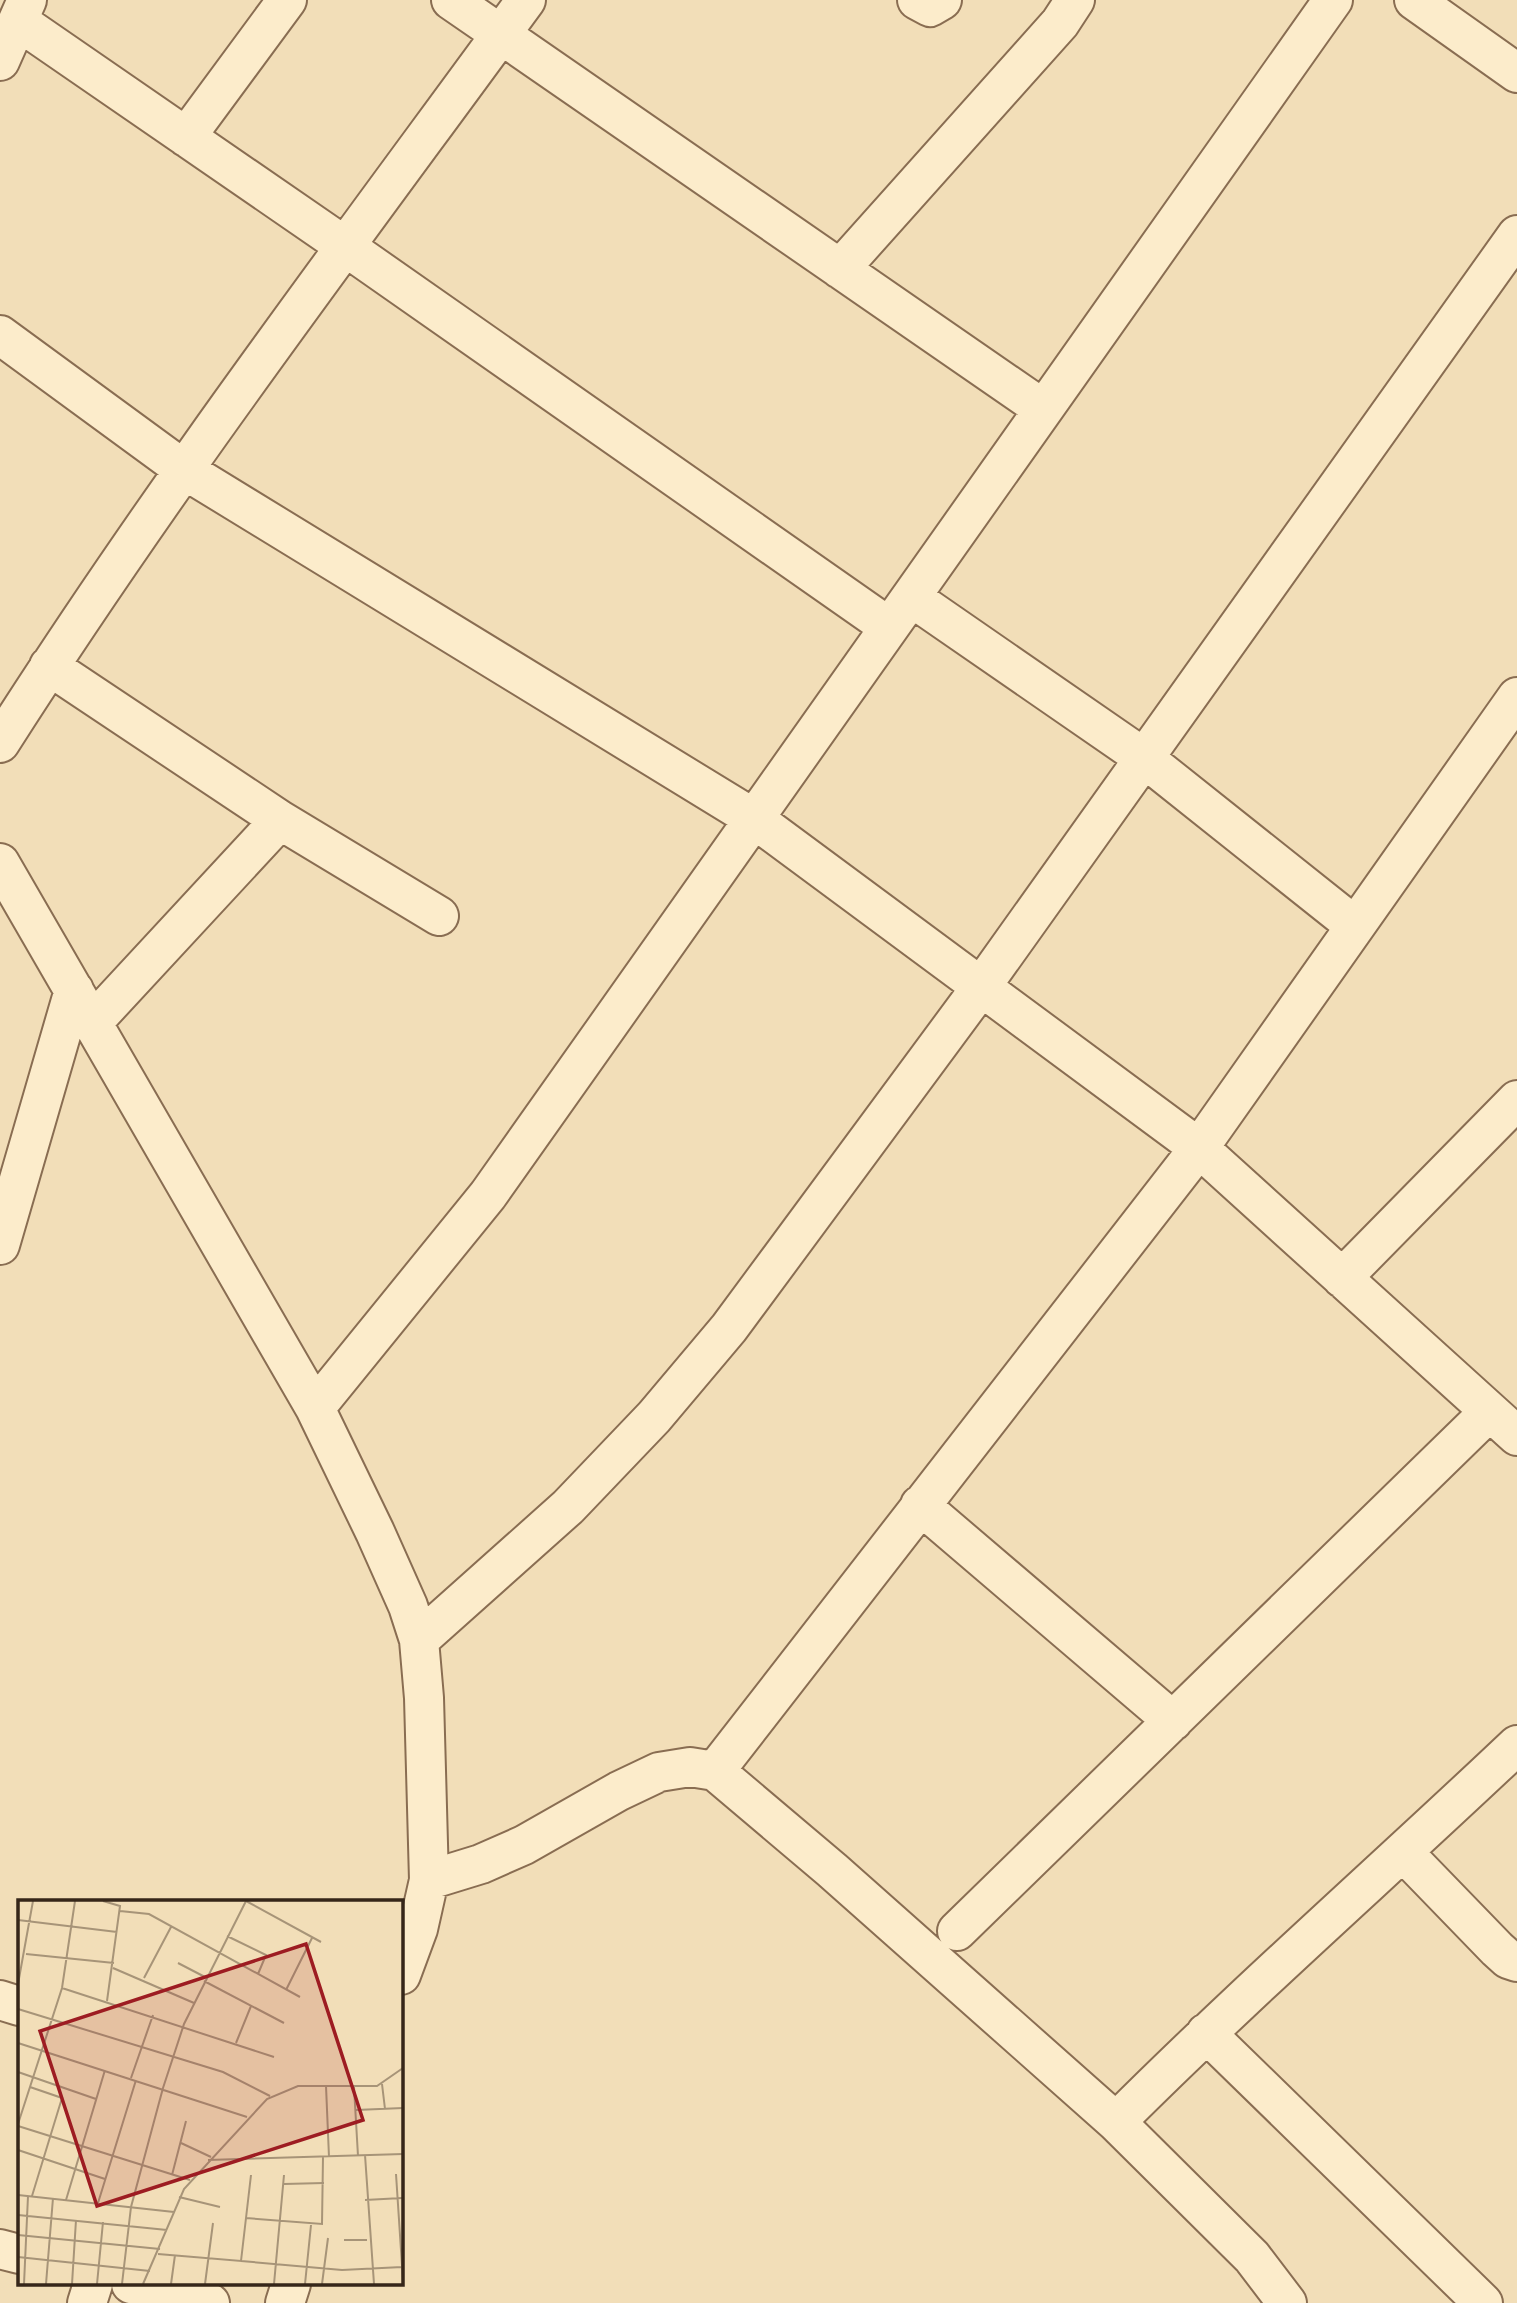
<svg xmlns="http://www.w3.org/2000/svg" width="1517" height="2303" font-family="'Source Serif 4',serif">
<rect width="100%" height="100%" fill="#f2deb8"/>
<g fill="none" stroke-linecap="round" stroke-linejoin="round">
<g stroke="#896d52" stroke-width="42">
<path id="minor" d="M451,0L1043,409
M917,0L930,7L942,0
M1414,0L1517,73
M18,21L346,247L889,627
M0,61L27,0
M186,137L287,0
M840,269L1060,23L1075,0
M0,335L183,469L753,818L1199,1148L1517,1436
M911,597L1144,758L1355,926
M49,666L280,820L439,916
M0,743C163,487 347,245 526,0
M0,863L315,1408L375,1532L408,1606L419,1640L424,1698L429,1880L418,1929L401,1975
M92,1023L280,820
M0,1245L74,990
M1342,1278L1517,1100
M315,1408L488,1195L1333,0
M920,1505L1173,1721
M419,1640L568,1507L654,1417L729,1328L981,987L1517,235
M715,1771L1199,1148L1517,697
M1404,1853L1497,1949L1508,1959L1517,1962
M429,1880L481,1864L524,1845L619,1791L659,1772L690,1767L715,1771L832,1870L1116,2122L1252,2257L1287,2303
M957,1931L1489,1412
M0,2000L19,2006
M1206,2033L1483,2303
M1116,2122C1246,1992 1384,1871 1517,1745
M0,2249L19,2254
M131,2284L210,2303
M87,2303L93,2284
M285,2303L291,2284"/>
</g>
<use href="#minor" stroke="#fceccb" stroke-width="38"/>
</g>
<g transform="translate(18 1900)">
<rect width="385" height="385" fill="#f2deb8"/>
<path fill="none" stroke="#a79478" stroke-width="2" d="M85,1L102,6L89,101M228,1L303,42M102,11L131,14L282,97M0,20L99,32M209,36L248,55L240,74M8,54L96,63M160,63L187,77M95,68L176,103M126,78L153,27M186,81L266,123M0,84L15,1M44,88L256,157M268,90L294,38M0,109L205,172L252,196M0,143L229,217M218,143L233,106M0,172L78,199M113,178L135,115M364,184L367,209M308,186L311,257M12,187L44,198L14,296M336,187L340,256M338,210L385,208M0,224L44,88L57,1M0,226L172,280M163,243L193,257M0,250L87,279M347,255L356,384M190,260L385,254M378,274L385,381M154,275L168,221M266,284L306,283M0,295L156,312M161,297L202,307M48,300L87,170M347,300L384,298M80,303L118,180M0,315L149,330M228,318L304,324L305,257M0,335L142,349M326,340H349M140,354L223,361L233,275M0,357L132,371M223,361L324,370L384,367M6,384L10,296M28,384L35,298M54,384L58,320M79,384L85,322M104,384L113,307L145,188L166,124L228,1M125,384L166,289L249,199L280,186H359L385,168M153,384L157,355M187,384L195,323M256,384L266,275M287,384L293,325M304,384L310,338"/>
<path fill="#9d1c22" fill-opacity="0.15" stroke="#9d1c22" stroke-width="3.5" d="M288,44L345,220L79,306L22,131Z"/>
<rect width="385" height="385" fill="none" stroke="#362619" stroke-width="3.5"/>
</g>
</svg>
